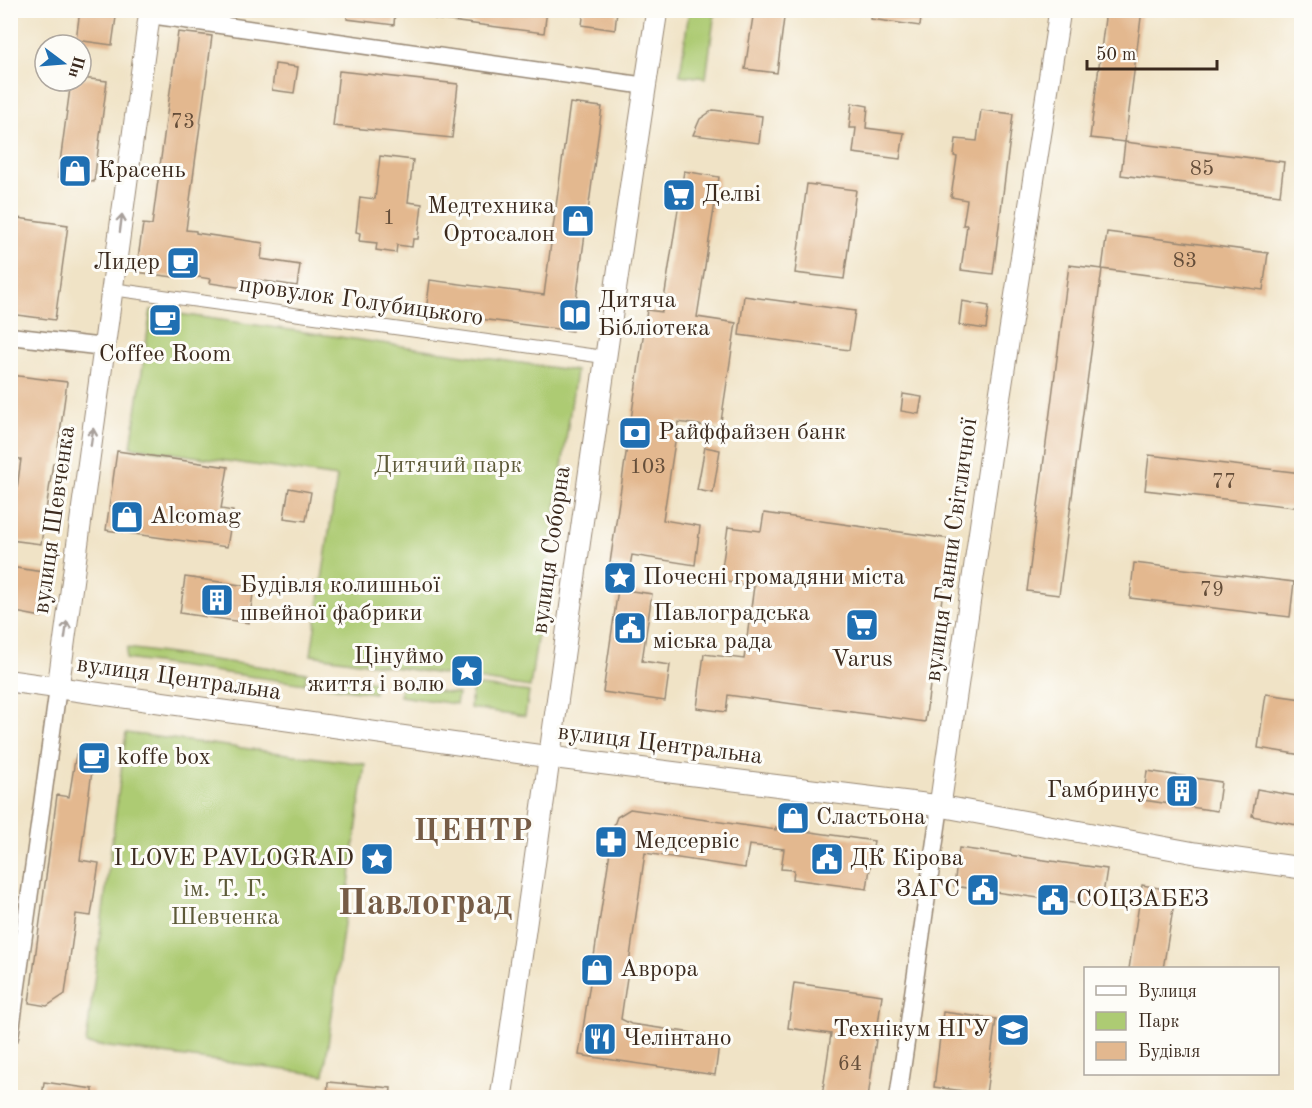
<svg xmlns="http://www.w3.org/2000/svg" width="1312" height="1108" font-family="'Old Standard TT',serif">
<rect width="100%" height="100%" fill="#fdfcf7"/>
<filter id="ink" filterUnits="userSpaceOnUse"><feTurbulence type="fractalNoise" baseFrequency=".0167" numOctaves="2"/><feDisplacementMap in="SourceGraphic" scale="12" xChannelSelector="R" yChannelSelector="G"/><feConvolveMatrix kernelMatrix="1 2 1 2 8 2 1 2 1" color-interpolation-filters="sRGB"/></filter>
<filter id="wash" filterUnits="userSpaceOnUse"><feTurbulence type="fractalNoise" baseFrequency=".008" numOctaves="4" result="noise"/><feDisplacementMap in="SourceGraphic" scale="24" xChannelSelector="R" yChannelSelector="G"/><feGaussianBlur stdDeviation="1.35" result="paint"/><feColorMatrix in="noise" values="0 0 0 0 0 0 0 0 0 0 0 0 0 0 0 0 0 1.4 0 .05"/><feComposite in="paint" operator="in"/></filter>
<g filter="url(#wash)">
<rect width="100%" height="100%" fill="#f0e3c6"/>
<path fill="#adcb73" stroke="#747a48" stroke-width="1.5" d="M689,11H715L706,78L680,75Z
M151,310L576,371L530,687L311,655L337,477L131,447Z
M127,648L307,673L305,684L126,659Z
M318,674L375,682L374,693L317,685Z
M473,685L529,692L525,716L470,708Z
M401,686L458,694L456,704L400,696Z
M126,733L365,764L324,1075L86,1044Z"/>
<g id="blocks">
<path fill="#e3b88f" d="M80,10H117L112,45L76,40Z
M348,10H395L394,25L347,19Z
M436,10H547L544,33L435,19Z
M584,10H617L615,30L582,25Z
M754,10H785L777,73L745,69Z
M872,10H922L920,26L871,19Z
M1106,10H1142L1125,142L1090,138Z
M178,32L212,36L186,230L196,231V233L263,243L261,259L300,265L297,286L258,280L257,290L210,283L211,279L173,273V277L136,272L143,224L152,225Z
M275,64L298,67L294,93L272,90Z
M339,71L458,84L452,138L333,126Z
M81,78L107,81L94,182L58,177L71,81H81Z
M570,103L602,107L572,331L426,312L430,280L544,295Z
M852,103L868,106L866,128L904,133L900,159L853,153L856,128H849Z
M713,110L762,116L759,143L693,135L700,119Z
M981,110L1013,114L993,274L961,270L967,225H963L967,200L951,197L957,157L954,156L956,139L977,141Z
M1125,142L1284,162L1280,195L1121,175Z
M380,156L413,160L408,202L422,204L418,239H413L412,247L397,245L396,253L376,250L377,243L359,241L360,233L356,232L360,197L375,199Z
M684,171L719,177L697,317L736,323L720,428L678,422L663,520L700,526L695,565L632,555L630,566L610,563L647,310L662,312Z
M807,184L856,190L844,279L795,273Z
M10,217L68,225L55,320L10,314Z
M1107,232L1268,253L1263,290L1102,269Z
M1069,265L1102,269L1059,595L1027,591Z
M744,296L855,311L849,350L739,335Z
M962,301L989,306L986,329L959,325Z
M10,375L67,382L56,463H53L41,544L10,540L21,459L10,457Z
M903,394L922,397L919,414L901,411Z
M705,447L720,450L713,493L697,490Z
M117,451L228,467L221,509L233,511L227,547L106,530Z
M1149,455L1302,473V508L1145,490Z
M289,488L311,492L306,521L284,518Z
M764,513L950,539L925,722L728,695L726,712L697,708L704,654L744,659L754,586L720,581L728,527L761,531Z
M1134,563L1294,582L1290,617L1130,598Z
M10,567L49,573L42,617L10,611Z
M185,577L254,587L249,623L180,613Z
M618,589L652,594L642,661L670,665L665,701L603,692Z
M1266,694L1302,699V755L1258,748Z
M76,754L94,756L80,860L99,863L91,916L76,914L65,994L47,1006L29,1003L57,795L69,797Z
M1147,771L1221,782L1217,811L1143,800Z
M1257,789L1302,797V826L1252,816Z
M630,809L776,830V827L874,841L867,889L793,879L794,870L781,869L784,849L749,845L745,868L645,853L621,1019L631,1024L720,1037L715,1075L579,1055L614,825L617,817Z
M959,848L1107,869L1101,907L954,886Z
M1142,885L1176,891L1163,969H1129Z
M794,983L882,995L868,1098L822,1096L831,1034L788,1028Z
M943,1012L996,1019L986,1094L934,1087Z
M44,1082L93,1089V1098H42Z
M328,1082L391,1088L390,1098H327Z"/>
</g>
</g>
<g filter="url(#ink)">
<use href="#blocks" fill-opacity="0" stroke="#968672" stroke-width="1.5"/>
<g fill="none" stroke-linecap="round" stroke-linejoin="round">
<g stroke="#968672" stroke-width="14">
<path id="pedestrian" d="M112,289L604,357"/>
</g>
<g stroke="#968672" stroke-width="19">
<path id="minor" d="M150,15L646,86
M10,336L104,347
M10,1037L58,688
M898,1098L940,806"/>
</g>
<g stroke="#968672" stroke-width="23">
<path id="tertiary" d="M10,681L550,757L940,806L1195,853L1302,868
M58,688L150,10
M940,806L992,446L1060,10
M501,1098C554,735 601,372 657,10"/>
</g>
<use href="#pedestrian" stroke="#fff" stroke-width="12"/>
<use href="#minor" stroke="#fff" stroke-width="16"/>
<use href="#tertiary" stroke="#fff" stroke-width="21"/>
</g>
<defs><path id="oneway-shaft" d="M-6 0H5M1.5-3L5.5 0L1.5 3" fill="none" stroke-width="1.6" stroke-linecap="round" stroke-linejoin="round" transform="scale(1.5)"/></defs>
<g stroke="#a79f9a">
<use href="#oneway-shaft" transform="translate(121 223) rotate(-83)"/>
<use href="#oneway-shaft" transform="translate(92 437) rotate(-82)"/>
<use href="#oneway-shaft" transform="translate(66 630) rotate(-82)"/>
</g>
</g>
<defs>
<g id="shop-square" transform="scale(1.725)"><rect x="-9" y="-9" width="18" height="18" rx="4" fill="#1f6fb2" stroke="#fdfcf7"/><path d="M-5-2.5h2.3a2.7 3.5 0 0 1 5.4 0H5L5.5 6h-11ZM-1.5-2.5h3a1.5 2.3 0 0 0-3 0Z" fill="#fff"/></g>
<g id="supermarket-square" transform="scale(1.725)"><rect x="-9" y="-9" width="18" height="18" rx="4" fill="#1f6fb2" stroke="#fdfcf7"/><path d="M-6-5.5h2.5l.6 2H6L4.5 2H-2.5L-4.4-4H-6ZM-1.5 3.2a1.3 1.3 0 1 0 .1 0ZM3 3.2a1.3 1.3 0 1 0 .1 0Z" fill="#fff"/></g>
<g id="cafe-square" transform="scale(1.725)"><rect x="-9" y="-9" width="18" height="18" rx="4" fill="#1f6fb2" stroke="#fdfcf7"/><path d="M-5.5-4.5H6V0H3Q3 3.5 0 3.5H-2.5Q-5.5 3.5-5.5 0ZM3-3.2v2h1.7v-2ZM-6 4.5H4V6H-6Z" fill="#fff"/></g>
<g id="library-square" transform="scale(1.725)"><rect x="-9" y="-9" width="18" height="18" rx="4" fill="#1f6fb2" stroke="#fdfcf7"/><path d="M-6-4Q-3-5.5-.7-3.5V5Q-3 3-6 4ZM6-4Q3-5.5 .7-3.5V5Q3 3 6 4Z" fill="#fff"/></g>
<g id="bank-square" transform="scale(1.725)"><rect x="-9" y="-9" width="18" height="18" rx="4" fill="#1f6fb2" stroke="#fdfcf7"/><path d="M-6-4H6V4H-6ZM0-2.3a2.3 2.3 0 1 0 0 4.6a2.3 2.3 0 1 0 0-4.6Z" fill="#fff"/></g>
<g id="sight-square" transform="scale(1.725)"><rect x="-9" y="-9" width="18" height="18" rx="4" fill="#1f6fb2" stroke="#fdfcf7"/><path d="M0-6L1.8-2.2L6-1.7L2.9 1.2L3.7 5.4L0 3.3L-3.7 5.4L-2.9 1.2L-6-1.7L-1.8-2.2Z" fill="#fff"/></g>
<g id="building-square" transform="scale(1.725)"><rect x="-9" y="-9" width="18" height="18" rx="4" fill="#1f6fb2" stroke="#fdfcf7"/><path d="M-4-6H4V6H1V3H-1V6H-4ZM-2.5-4.3h1.7v1.8h-1.7ZM.8-4.3h1.7v1.8H.8ZM-2.5-1h1.7V.8h-1.7ZM.8-1h1.7V.8H.8Z" fill="#fff"/></g>
<g id="civic-square" transform="scale(1.725)"><rect x="-9" y="-9" width="18" height="18" rx="4" fill="#1f6fb2" stroke="#fdfcf7"/><path d="M-.6-6.5H3V-4.5H.6V-3L4-1V1h2V6H-6V1h2V-1L-.6-3ZM-1.2 2.5V6h2.4V2.5Z" fill="#fff"/></g>
<g id="pharmacy-square" transform="scale(1.725)"><rect x="-9" y="-9" width="18" height="18" rx="4" fill="#1f6fb2" stroke="#fdfcf7"/><path d="M-2-6h4v4h4v4h-4v4h-4v-4h-4v-4h4Z" fill="#fff"/></g>
<g id="university-square" transform="scale(1.725)"><rect x="-9" y="-9" width="18" height="18" rx="4" fill="#1f6fb2" stroke="#fdfcf7"/><path d="M0-5L7-2L0 1L-7-2ZM-4 1L0 2.5L4 1V4Q0 6-4 4Z" fill="#fff"/></g>
<g id="restaurant-square" transform="scale(1.725)"><rect x="-9" y="-9" width="18" height="18" rx="4" fill="#1f6fb2" stroke="#fdfcf7"/><path d="M-5-6h1v4h1v-4h1v4h1v-4h1v5L-1.5 .5V6h-2V.5L-5-1ZM5-6V6H3V1.5H1.5Q1.5-4 5-6Z" fill="#fff"/></g>
</defs>
<g fill-rule="evenodd">
<use href="#shop-square" x="75" y="171"/>
<use href="#supermarket-square" x="679" y="195"/>
<use href="#shop-square" x="578" y="221"/>
<use href="#cafe-square" x="183" y="263"/>
<use href="#library-square" x="575" y="315"/>
<use href="#cafe-square" x="165" y="320"/>
<use href="#bank-square" x="635" y="433"/>
<use href="#shop-square" x="127" y="517"/>
<use href="#sight-square" x="620" y="578"/>
<use href="#building-square" x="217" y="600"/>
<use href="#supermarket-square" x="862" y="625"/>
<use href="#civic-square" x="630" y="628"/>
<use href="#sight-square" x="467" y="671"/>
<use href="#cafe-square" x="94" y="758"/>
<use href="#building-square" x="1182" y="791"/>
<use href="#shop-square" x="793" y="818"/>
<use href="#pharmacy-square" x="611" y="842"/>
<use href="#sight-square" x="377" y="859"/>
<use href="#civic-square" x="827" y="859"/>
<use href="#civic-square" x="983" y="890"/>
<use href="#civic-square" x="1053" y="900"/>
<use href="#shop-square" x="597" y="970"/>
<use href="#university-square" x="1013" y="1030"/>
<use href="#restaurant-square" x="600" y="1039"/>
</g>
<g text-anchor="middle" dominant-baseline="central" stroke-width="6" stroke-linejoin="round" paint-order="stroke">
<g font-size="21" fill="#654e3a">
<text x="183" y="122">73</text>
<text x="1202" y="169">85</text>
<text x="389" y="218">1</text>
<text x="1185" y="261">83</text>
<text x="648" y="467">103</text>
<text x="1224" y="482">77</text>
<text x="1212" y="590">79</text>
<text x="850" y="1064">64</text>
</g>
<g font-size="24" fill="#3b2a1e" stroke="#fdfcf7" text-anchor="start">
<text x="98" y="171">Красень</text>
<text x="702" y="195">Делві</text>
<text x="555" y="207" text-anchor="end">Медтехника<tspan x="555" dy="28">Ортосалон</tspan></text>
<text x="160" y="263" text-anchor="end">Лидер</text>
<text x="598" y="301">Дитяча<tspan x="598" dy="28">Бiблiотека</tspan></text>
<text x="165" y="355" text-anchor="middle">Coffee Room</text>
<text x="658" y="433">Райффайзен банк</text>
<text x="150" y="517">Alcomag</text>
<text x="643" y="578">Почесні громадяни міста</text>
<text x="240" y="586">Будівля колишньої<tspan x="240" dy="28">швейної фабрики</tspan></text>
<text x="653" y="614">Павлоградська<tspan x="653" dy="28">міська рада</tspan></text>
<text x="444" y="657" text-anchor="end">Цінуймо<tspan x="444" dy="28">життя і волю</tspan></text>
<text x="862" y="660" text-anchor="middle">Varus</text>
<text x="117" y="758">koffe box</text>
<text x="1159" y="791" text-anchor="end">Гамбринус</text>
<text x="816" y="818">Сластьона</text>
<text x="634" y="842">Медсервіс</text>
<text x="354" y="859" text-anchor="end">I LOVE PAVLOGRAD</text>
<text x="850" y="859">ДК Кірова</text>
<text x="960" y="890" text-anchor="end">ЗАГС</text>
<text x="1076" y="900">СОЦЗАБЕЗ</text>
<text x="620" y="970">Аврора</text>
<text x="990" y="1030" text-anchor="end">Технікум НГУ</text>
<text x="623" y="1039">Челінтано</text>
</g>
<g font-size="24" fill="#3b2a1e" stroke="#fdfcf7">
<text transform="translate(361 302) rotate(8)">провулок Голубицького</text>
<text transform="translate(55 520) rotate(-82)">вулиця Шевченка</text>
<text transform="translate(552 550) rotate(-82)">вулиця Соборна</text>
<text transform="translate(952 550) rotate(-82)">вулиця Ганни Світличної</text>
<text transform="translate(179 679) rotate(8)">вулиця Центральна</text>
<text transform="translate(660 745) rotate(7)">вулиця Центральна</text>
</g>
<g font-size="24" fill="#5d5a38" stroke="#fdfcf7">
<text x="448" y="466">Дитячий парк</text>
<text x="225" y="890">ім. Т. Г.<tspan x="225" dy="28">Шевченка</tspan></text>
</g>
<g font-size="30" font-weight="bold" letter-spacing="1.5" fill="#765c46" stroke="#fdfcf7">
<text x="474" y="832">ЦЕНТР</text>
</g>
<g font-size="36" font-weight="bold" fill="#765c46" stroke="#fdfcf7">
<text x="425" y="905">Павлоград</text>
</g>
</g>
<rect width="1312" height="1108" fill="none" stroke="#fdfcf7" stroke-width="36"/>
<rect x="1084" y="967" width="195" height="108" fill="#fdfcf7" stroke="#afa8a0" stroke-width="1.5"/>
<rect x="1096" y="986" width="30" height="9" fill="#ffffff" stroke="#afa8a0" stroke-width="1.5"/>
<text x="1138" y="997" font-size="18" fill="#3b2a1e">Вулиця</text>
<rect x="1096" y="1012" width="30" height="18" fill="#adcb73" stroke="#afa8a0" stroke-width="1.5"/>
<text x="1138" y="1027" font-size="18" fill="#3b2a1e">Парк</text>
<rect x="1096" y="1042" width="30" height="18" fill="#e3b88f" stroke="#afa8a0" stroke-width="1.5"/>
<text x="1138" y="1057" font-size="18" fill="#3b2a1e">Будівля</text>
<g transform="translate(63 63) rotate(106)"><circle r="28" fill="#fdfcf7" stroke="#afa8a0" stroke-width="1.5"/>
<path d="M0-4.5L10 22L0 15L-10 22Z" fill="#1f6fb2"/>
<text y="-9" font-size="16" font-weight="bold" text-anchor="middle" fill="#3b2a1e">Пн</text>
</g>
<path d="M1087 60v9h130v-9" fill="none" stroke="#3b2a1e" stroke-width="3"/>
<text x="1096" y="60" font-size="18" fill="#3b2a1e" stroke="#fdfcf7" stroke-width="4.5" paint-order="stroke">50 m</text>
</svg>
